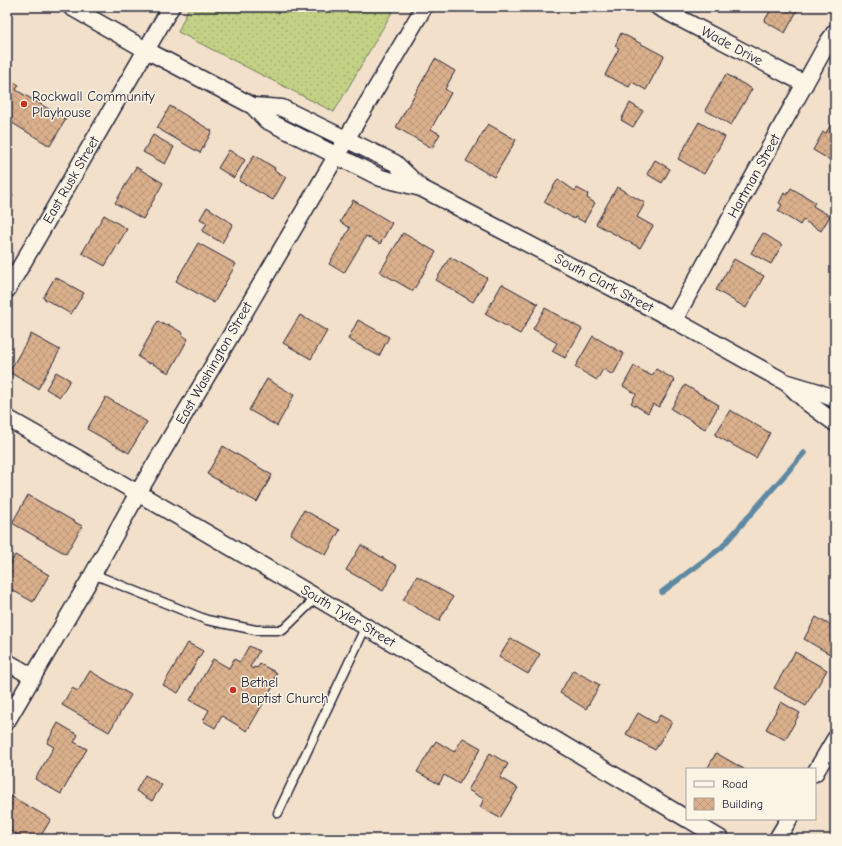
<svg xmlns="http://www.w3.org/2000/svg" width="842" height="846" font-family="'Comic Neue',sans-serif">
<defs>
<pattern id="grass-dots" width="8" height="8" patternUnits="userSpaceOnUse"><rect width="8" height="8" fill="#c3d185"/><path d="M2 2h.1M6 6h.1" fill="none" stroke="#a7b374" stroke-width="1.8" stroke-linecap="round"/></pattern>
<pattern id="building-cross-hatch" width="8" height="8" patternUnits="userSpaceOnUse"><rect width="8" height="8" fill="#dbb08c"/><path d="M0 0l8 8M0 8l8-8" fill="none" stroke="#bc977a"/></pattern>
</defs>
<rect width="100%" height="100%" fill="#f2e0ca"/>
<filter id="ink" filterUnits="userSpaceOnUse"><feTurbulence type="fractalNoise" baseFrequency=".025" numOctaves="2"/><feDisplacementMap in="SourceGraphic" scale="8" xChannelSelector="R" yChannelSelector="G"/><feConvolveMatrix kernelMatrix="1 2 1 2 8 2 1 2 1" color-interpolation-filters="sRGB"/></filter>
<g filter="url(#ink)">
<path fill="url(#grass-dots)" stroke="#727a60" d="M189,7H395L334,112L178,32Z"/>
<g fill="none" stroke-linecap="round" stroke-linejoin="round">
<path stroke="#5f89a3" stroke-width="5.5" d="M662,592L722,547L804,453"/>
</g>
<path fill="url(#building-cross-hatch)" stroke="#22223b" d="M773,7H790L797,11L785,33L764,21Z
M621,33L664,56L646,90L632,82L629,87L605,75L619,48L615,46Z
M435,59L455,71L445,89L451,93L431,129L440,134L432,148L396,127Z
M726,74L752,89L731,125L705,110Z
M7,78L19,85L16,90L66,119L50,146L9,121L7,125Z
M630,103L643,111L633,127L621,120Z
M170,106L212,131L200,153L157,128Z
M699,122L725,137L704,174L678,159Z
M832,122L835,123V163L813,150L823,132L826,133Z
M488,124L516,140L494,177L466,161Z
M153,135L174,147L165,164L143,152Z
M229,150L245,160L234,178L218,168Z
M254,155L275,168L274,170L286,177L273,200L239,181Z
M655,160L670,169L662,183L647,174Z
M136,167L163,183L143,219L115,203Z
M558,179L575,191L577,188L588,194L587,198L595,203L584,222L575,217L574,219L566,214L565,215L544,202Z
M617,187L645,203L637,217L653,226L640,248L596,224Z
M791,188L815,202L813,206L830,216L821,231L803,220L800,225L778,211L782,205L779,203L784,193L787,195Z
M7,192L13,195L7,206Z
M353,200L392,223L380,244L366,236L344,273L329,264L350,228L340,222Z
M207,207L233,224L222,243L202,231L207,223L200,219Z
M104,215L127,229L105,266L82,253Z
M403,233L436,252L413,291L380,272Z
M763,233L782,245L771,264L751,253Z
M198,243L236,264L214,303L176,281Z
M450,257L487,278L473,302L436,280Z
M734,259L764,276L746,308L716,290Z
M55,277L84,293L71,314L43,298Z
M502,284L538,304L520,334L485,314Z
M545,308L582,329L565,358L552,351L557,343L533,329Z
M300,315L327,331L311,359L283,343Z
M358,320L389,337L379,356L348,339Z
M158,321L166,326L167,324L183,333L182,335L188,339L169,373L151,363L150,364L138,357Z
M31,334L60,350L38,389L9,372Z
M593,336L624,354L613,375L603,369L597,380L575,367Z
M634,366L652,376L656,369L675,380L659,407L653,404L648,413L631,403L636,394L623,386Z
M56,372L70,380L60,397L46,389Z
M267,379L294,395L277,426L249,410Z
M685,385L719,405L705,429L671,409Z
M106,397L147,422L129,453L87,429Z
M730,410L770,433L756,458L715,435Z
M223,446L272,475L257,502L207,474Z
M28,495L82,526L66,554L12,523Z
M304,510L340,530L326,555L290,534Z
M361,545L397,566L383,591L346,570Z
M15,555L49,575L33,602L7,587V570Z
M417,576L453,597L439,621L403,600Z
M816,617L835,628V653L833,656L804,639Z
M511,638L540,654L528,674L499,657Z
M188,643L203,651L178,693L163,685Z
M249,646L259,651L250,667L253,669L254,667L257,668L260,664L277,673L274,678L277,680L247,731L222,716L215,728L203,721L209,710L190,700L213,659L229,668L234,659L240,662Z
M795,652L827,670L806,706L774,688Z
M573,670L600,685L586,709L560,693Z
M90,671L131,695L109,732L62,705L72,688L78,691Z
M781,702L800,713L785,740L766,729Z
M638,713L655,723L660,715L672,722L655,750L626,734Z
M58,723L78,735L74,742L87,749L61,794L35,779L54,747L47,743Z
M463,738L481,748L459,784L444,775L439,784L417,772L436,741L454,752Z
M490,753L508,764L500,778L518,788L500,818L480,807L484,799L468,790Z
M716,753L744,769H707Z
M145,775L162,785L152,801L136,791Z
M7,794L51,819L39,839H25L7,829Z"/>
<g fill="none" stroke-linecap="round" stroke-linejoin="round">
<g stroke="#22223b" stroke-width="11">
<path id="lane" d="M93,574L207,620L256,630H283L317,597
M278,813L366,626"/>
</g>
<g stroke="#22223b" stroke-width="19">
<path id="street" d="M71,7L146,50L253,106L266,120L381,178L421,188L674,320L785,382L815,391L835,399
M658,7L805,84
M253,106L282,108L395,163L421,188
M7,290L171,7
M674,320L828,42L835,32
M788,384L808,403L835,423
M7,418C236,548 461,683 687,819
M7,662L33,677
M7,721L93,574L138,493L424,7
M815,773L835,739
M688,819L721,839
M777,839L789,819"/>
</g>
<use href="#lane" stroke="#fcf5e5" stroke-width="8"/>
<use href="#street" stroke="#fcf5e5" stroke-width="16"/>
</g>
</g>
<g fill="#c8321e" stroke="#fcf5e5" stroke-width="1.5">
<circle cx="24" cy="104" r="4"/>
<circle cx="233" cy="690" r="4"/>
</g>
<g text-anchor="middle" dominant-baseline="central" stroke-width="3" stroke-linejoin="round" paint-order="stroke">
<g font-size="14" fill="#22223b" stroke="#fcf5e5">
<text transform="translate(732 46) rotate(28)">Wade Drive</text>
<text transform="translate(754 176) rotate(-61)">Hartman Street</text>
<text transform="translate(71 180) rotate(-60)">East Rusk Street</text>
<text transform="translate(604 283) rotate(28)">South Clark Street</text>
<text transform="translate(214 363) rotate(-60)">East Washington Street</text>
<text transform="translate(348 616) rotate(31)">South Tyler Street</text>
</g>
<g font-size="14" fill="#22223b" stroke="#fcf5e5" text-anchor="start">
<text x="32" y="96">Rockwall Community<tspan x="32" dy="16">Playhouse</tspan></text>
<text x="241" y="682">Bethel<tspan x="241" dy="16">Baptist Church</tspan></text>
</g>
</g>
<rect width="842" height="846" fill="none" stroke="#fcf5e5" stroke-width="24"/>
<rect x="12" y="12" width="818" height="822" fill="none" stroke="#22223b" stroke-width="1.5" filter="url(#ink)"/>
<rect x="686" y="768" width="130" height="52" fill="#fcf5e5" stroke="#a5a1a1"/>
<rect x="694" y="781" width="20" height="6" fill="#fcf5e5" stroke="#a5a1a1"/>
<text x="722" y="788" font-size="12" fill="#22223b">Road</text>
<rect x="694" y="798" width="20" height="12" fill="url(#building-cross-hatch)" stroke="#a5a1a1"/>
<text x="722" y="808" font-size="12" fill="#22223b">Building</text>
</svg>
